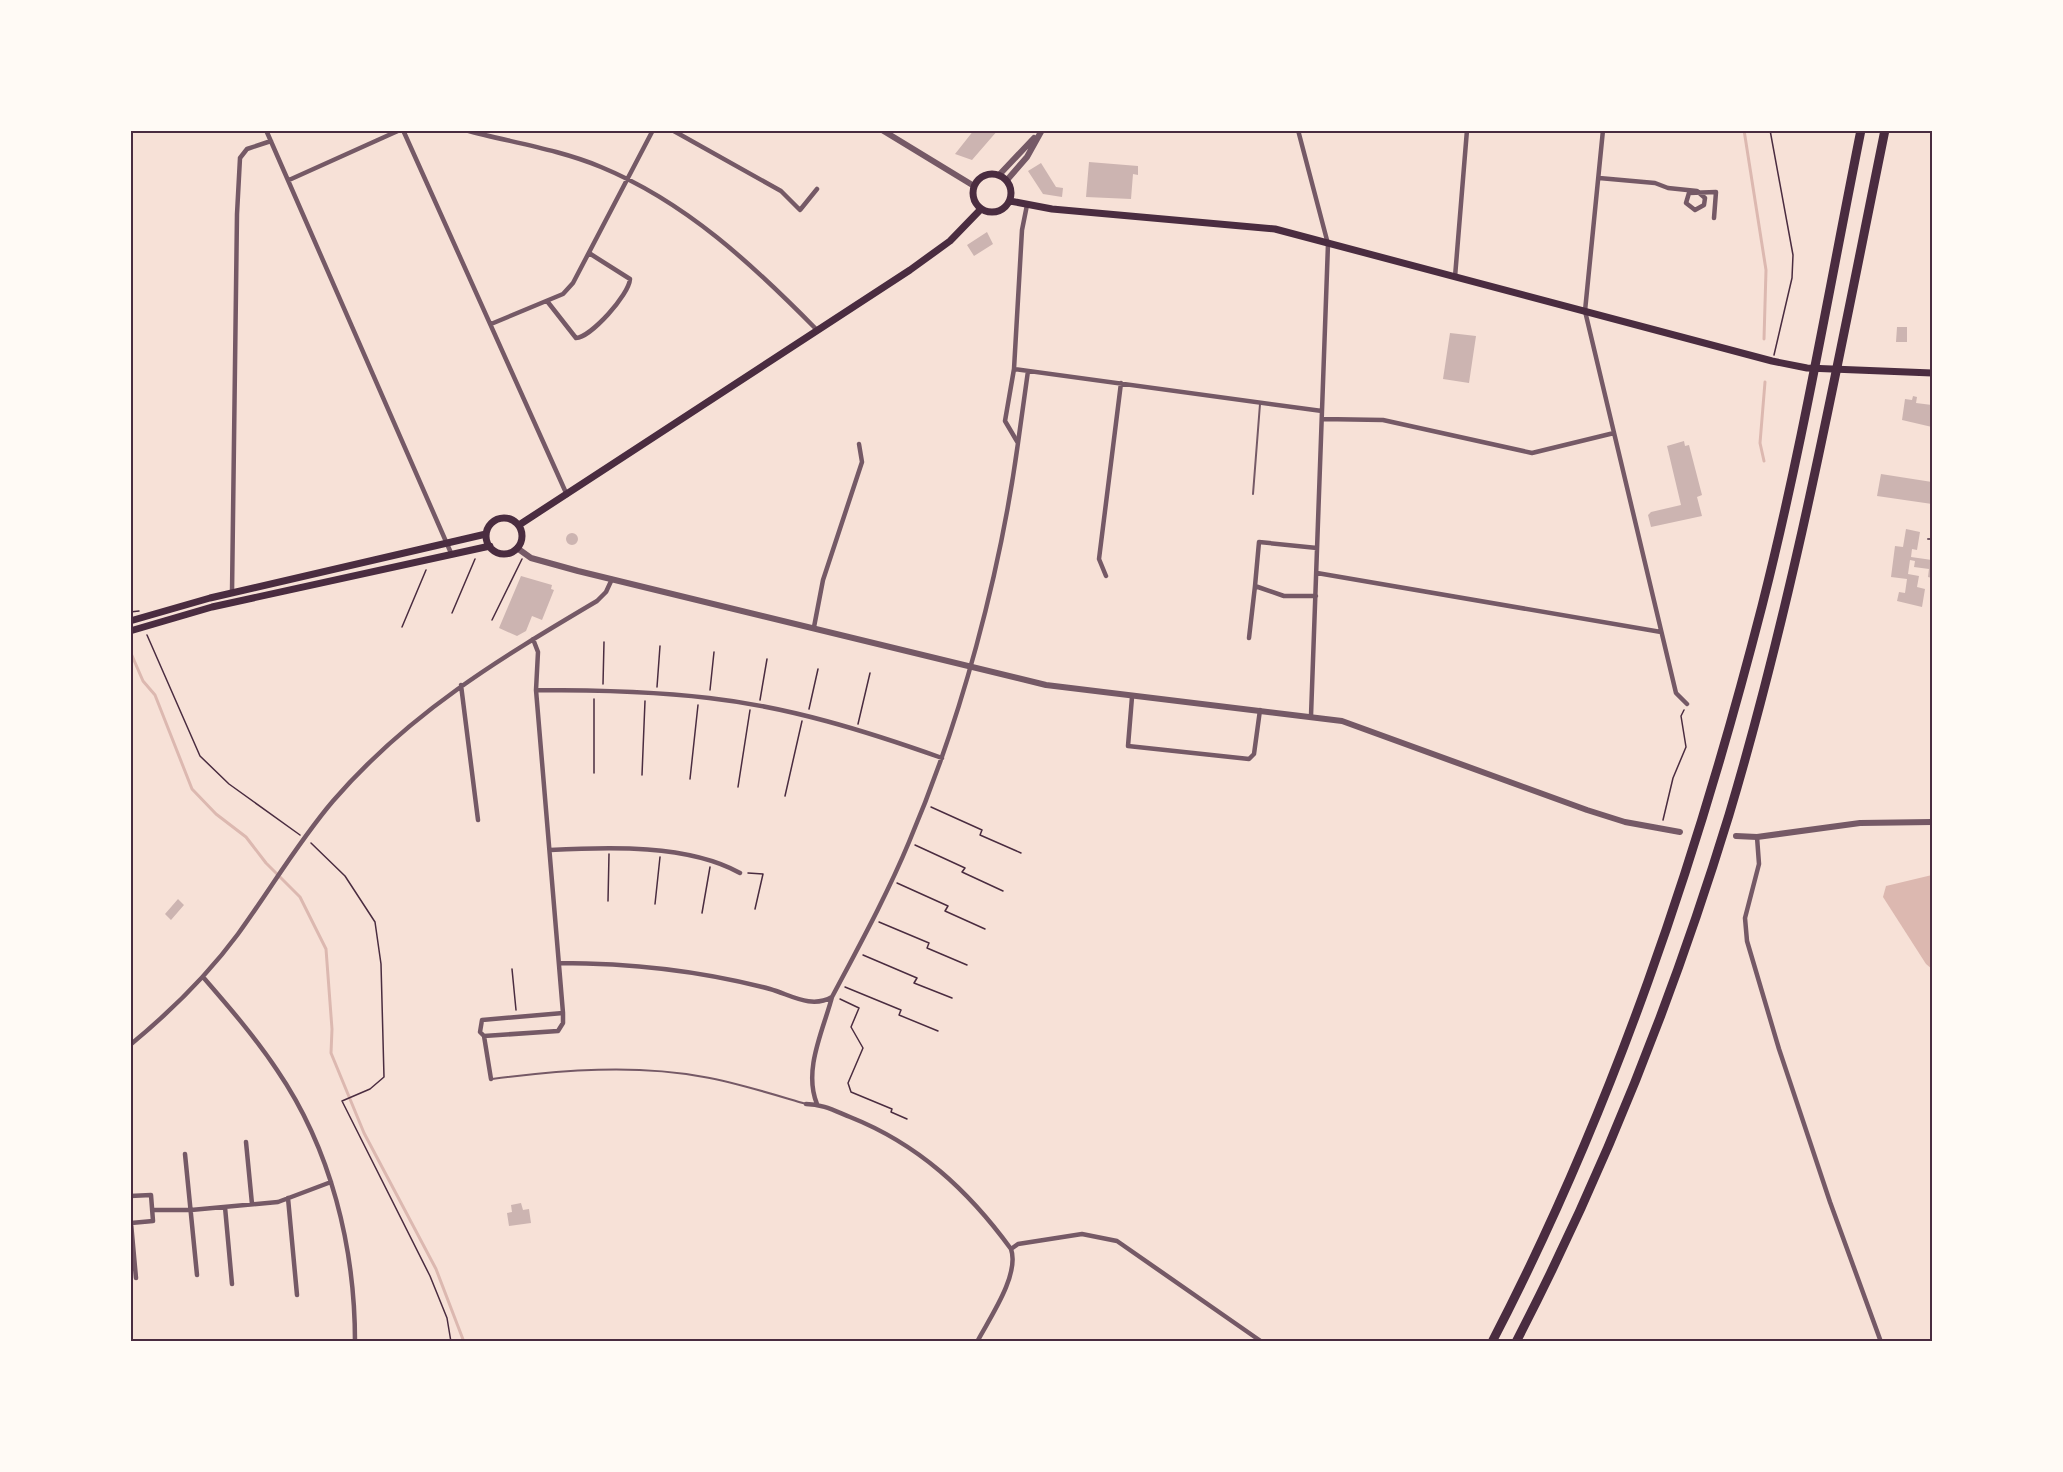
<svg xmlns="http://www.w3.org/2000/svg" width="2063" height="1472" font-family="'Open Sans',sans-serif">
<rect width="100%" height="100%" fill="#f7e1d7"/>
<path fill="#dcb8b0" d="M1932,875V969L1926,964L1883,897L1886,886Z"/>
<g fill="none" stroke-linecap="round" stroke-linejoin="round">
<path stroke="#dcb8b0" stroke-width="3" d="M1744,130L1766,270L1764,339
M1764,461L1760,443L1765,382
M130,651L143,681L155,695L192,789L216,814L246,837L266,863L300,897L326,949L332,1029L331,1053L364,1133L436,1269L464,1342"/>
</g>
<path fill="#ccb4b1" d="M974,130H998L972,160L955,154Z
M1089,162L1138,166V175L1133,174L1131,199L1086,197Z
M1041,163L1056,187L1063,188L1062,197L1043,194L1028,171Z
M987,232L993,244L974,256L967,245Z
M1897,327H1907V342H1896Z
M1450,333L1476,336L1469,383L1443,379Z
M1913,396L1917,397L1916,403L1932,405V427L1902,420L1905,399L1912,400Z
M1684,441L1685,446L1689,445L1702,495L1697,497L1702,516L1651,527L1648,515L1651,512L1681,505L1667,446Z
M1881,474L1932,482V504L1877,496Z
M1906,529L1920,532L1917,550L1912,549L1911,557L1932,560V578L1928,577L1929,569L1914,567L1915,561L1910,560L1908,574L1919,576L1917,587L1925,589L1922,607L1897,601L1899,592L1905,593L1907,579L1891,577L1895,546L1903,547Z
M566 539a6 6 0 1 1 12 0a6 6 0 1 1-12 0Z
M521,576L552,585L551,589L554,590L542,620L532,616L526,631L517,636L499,628Z
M178,899L184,905L171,920L165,914Z
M521,1203L523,1210L529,1209L531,1223L509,1226L507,1213L512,1212L511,1205Z"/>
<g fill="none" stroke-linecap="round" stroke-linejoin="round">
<path stroke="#4a2c40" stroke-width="1.5" d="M1770,130L1793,255L1792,278L1774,355
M130,612L139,611
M452,613L475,559
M492,620L522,559
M402,627L426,570
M147,635L200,756L229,784L300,835
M603,684L604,642
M657,687L660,646
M710,690L714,652
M594,699V773
M760,700L767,659
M809,709L818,669
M858,724L870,673
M642,775L645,701
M690,779L698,705
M738,787L750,710
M785,796L802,721
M931,807L982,830L980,835L1021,853
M1663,820L1673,778L1686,747L1681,716L1684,710
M311,843L345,876L375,922L381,964L384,1077L370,1089L342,1101L430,1276L447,1318L451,1342
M915,845L965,868L962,872L1003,891
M748,873L763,874L755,909
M897,883L948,906L945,911L985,929
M608,901L609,854
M655,904L660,857
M702,913L710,867
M879,922L929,943L927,948L967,965
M863,955L917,978L914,983L952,998
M512,969L516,1010
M845,987L901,1010L899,1015L938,1031
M840,999L859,1008L851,1027L863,1048L848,1083L851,1092L892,1109L891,1112L907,1119"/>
<path stroke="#755966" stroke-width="2" d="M1253,494L1260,404
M1928,539H1932
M492,1079C561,1070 635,1064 704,1077C738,1083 772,1094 806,1104"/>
<path stroke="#755966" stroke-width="4.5" d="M266,130L451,553
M403,130L567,495
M465,130C509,142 558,149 601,167C686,202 753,265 817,330
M672,130L781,191L800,210L817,189
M1298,130L1328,244L1311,716
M1603,130L1585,311L1676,693L1687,704
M1599,178L1655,183L1668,188L1697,191L1705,198L1704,205L1695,210L1686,203L1689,193L1716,192L1714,218
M289,180L400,130
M1455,277L1467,130
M547,301L576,338C591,337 629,295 630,279L589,253
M491,324L563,294L573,283L653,130
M1014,369L1322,411
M1322,419L1383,420L1532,453L1614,433
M1018,443L1028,371
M1317,573L1661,632
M1106,576L1099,559L1121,383
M232,593L237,214L240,158L247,149L271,141
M1316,596H1284L1255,586L1259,542L1317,548
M814,627L823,580L862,462L859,444
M1249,638L1255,586
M533,639L538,652L536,690L563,1013
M461,685L478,820
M536,690C594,690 651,691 709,698C789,707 866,731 942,758
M1132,697L1128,746L1249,759L1254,754L1260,710
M1757,837L1759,864L1745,918L1747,941L1779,1049L1830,1202L1881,1342
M550,850C608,847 688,844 740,873
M559,963C631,963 702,971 770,989C791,995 811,1009 832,997C859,946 887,895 909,842C961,720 1000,575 1018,443L1005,421L1014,369L1022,230L1027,205
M203,977C229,1007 255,1037 277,1070C331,1149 355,1247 355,1342
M563,1013V1023L558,1031L484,1036L480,1032L482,1020Z
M484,1036L491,1079
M130,1045C170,1012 207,976 238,934C270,890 298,842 333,801C409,713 499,659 597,601L606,592L612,579
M806,1104C822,1104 835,1111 850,1117C918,1144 968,1190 1011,1249C1020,1275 989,1319 977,1342
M817,1104C803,1070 823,1031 832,997
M246,1142L252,1204
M185,1154L197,1275
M130,1196L151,1195L153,1221L131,1223L130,1216
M288,1198L297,1295
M225,1207L232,1284
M152,1210H191L278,1202L331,1182
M131,1223L136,1278
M1011,1249L1018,1244L1082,1234L1117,1241L1262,1342"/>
<path stroke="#755966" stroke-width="6" d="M882,130L974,186
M999,175L1034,138
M1007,180L1027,157L1042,130
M517,548L531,558L578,571L1046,685L1342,721L1587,810L1625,822L1680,832
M1736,836L1757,837L1860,823L1932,822"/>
<path stroke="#4a2c40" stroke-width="7" d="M973 193a19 19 0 1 1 38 0a19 19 0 1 1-38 0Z
M1010,201L1052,209L1275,229L1772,361L1807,368L1932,373
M486 536a18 18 0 1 1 36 0a18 18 0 1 1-36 0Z
M519,525L910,270L950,241L981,209
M130,621L210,598L486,534
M130,631L212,607L490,546"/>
<path stroke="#4a2c40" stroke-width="9" d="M1492,1342C1613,1109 1697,859 1762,606C1802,449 1829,289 1861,130
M1516,1342C1603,1174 1674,995 1729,815C1796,591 1838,360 1885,130"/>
</g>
<rect width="2063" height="1472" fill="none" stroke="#fffaf5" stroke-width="264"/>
<rect x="132" y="132" width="1799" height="1208" fill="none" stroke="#4a2c40" stroke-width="2"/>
</svg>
